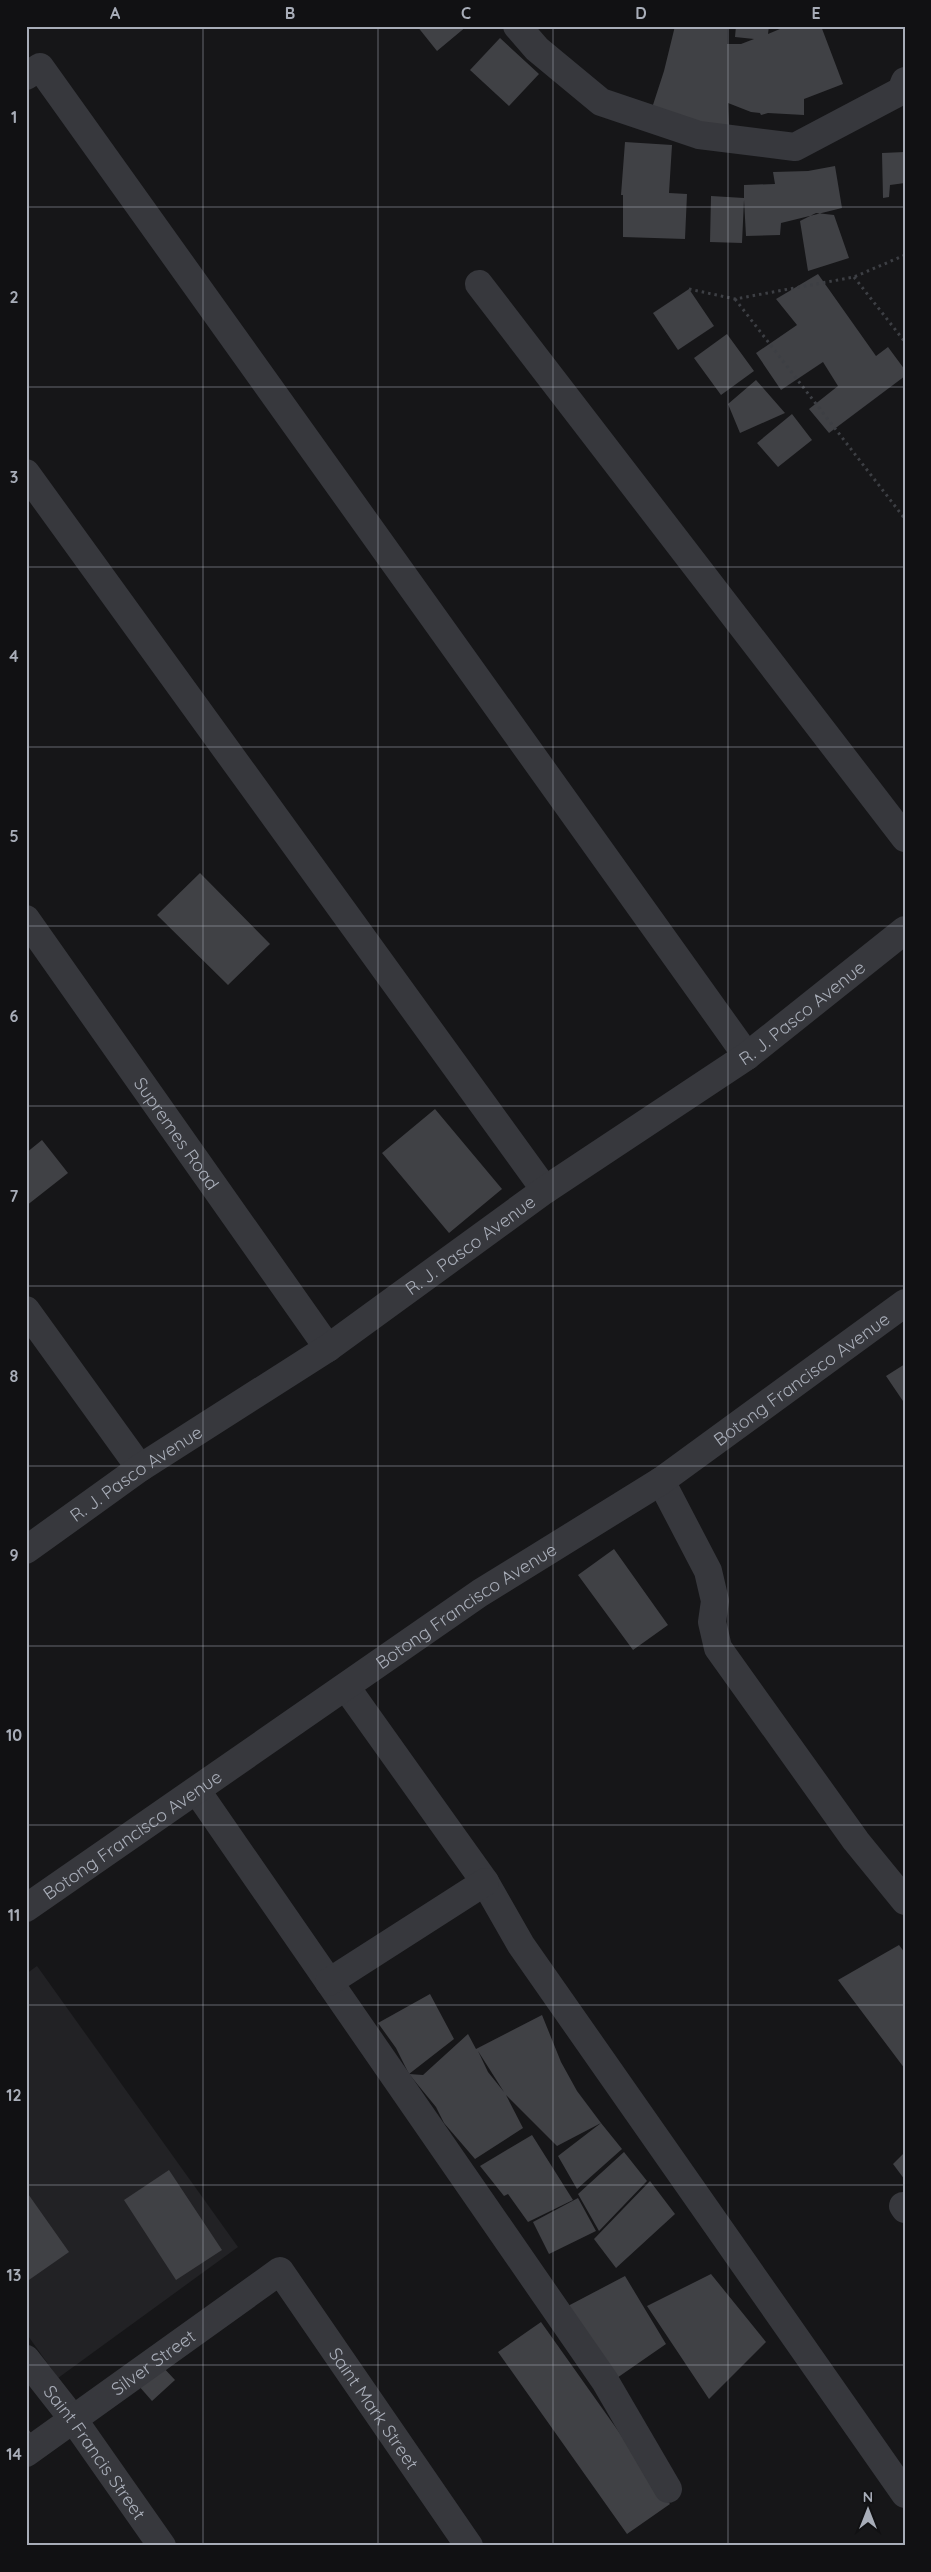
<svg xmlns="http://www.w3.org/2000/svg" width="931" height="2572" font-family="Quicksand,sans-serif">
<rect width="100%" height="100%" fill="#161618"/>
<path fill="#222225" d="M37,1966L238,2247L58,2378L26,2333V1974Z"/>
<path fill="#404145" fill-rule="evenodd" d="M417,26H467L437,51Z
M675,26H727V44H741L754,39L735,37L736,26H769L768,34L787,26H821L843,84L804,99V115L768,113L761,115L760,113L751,112L728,103L729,125L696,126L651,111L664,71Z
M500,38L539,74L509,106L470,70Z
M625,142L672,145L669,193L687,194L685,239L623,237V195H621Z
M905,152V183L890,185L889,197L883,198L882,153Z
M835,166L842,208L781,223L780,235L746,236L744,200L742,243L710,242L711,196L744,198V185L775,184L773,172L808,171Z
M816,213L834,215L849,258L808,271L800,221Z
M818,274L876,356L888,347L905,370V376L829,433L809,409L838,386L823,362L781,390L756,353L797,325L776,299Z
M689,289L714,326L678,350L653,313Z
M727,334L754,371L721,395L694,358Z
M756,380L785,413L740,433L728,404Z
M792,414L812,440L778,467L757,443Z
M200,873L270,944L228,985L157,915Z
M435,1109L502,1189L449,1233L382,1153Z
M42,1140L68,1173L26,1206V1153Z
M905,1364V1404L886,1376Z
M614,1549L668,1625L633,1650L578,1575Z
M899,1945L905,1953V2069L838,1980Z
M430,1994L454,2039L409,2074L396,2048L378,2023Z
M542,2015L561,2062L577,2091L601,2123L557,2146L506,2095L523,2128L475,2159L444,2123L436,2107L409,2074L423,2075L468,2034L476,2049ZM478,2051L504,2092L488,2072Z
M601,2123L622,2149L577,2189L558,2156Z
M532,2135L573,2200L528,2222L508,2194L504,2196L480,2166Z
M624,2152L647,2181L599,2231L578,2194Z
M905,2152V2180L893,2164Z
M169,2170L222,2250L176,2280L124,2200Z
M650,2181L675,2214L616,2268L594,2239Z
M26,2191L69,2252L26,2282Z
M578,2198L596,2231L549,2254L533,2222Z
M711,2274L766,2342L709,2399L647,2306Z
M625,2276L666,2344L614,2380L566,2307Z
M541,2322L670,2504L627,2534L498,2352Z
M161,2365L175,2380L152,2401L138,2385Z
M26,2426L31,2433L26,2436Z"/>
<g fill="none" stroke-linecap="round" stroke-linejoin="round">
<path stroke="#3d3f44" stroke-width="3" stroke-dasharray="2.5 4" stroke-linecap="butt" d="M854,277L905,342
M689,289L735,299L854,277L905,255
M735,299L905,519"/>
<g stroke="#37383d" stroke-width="28">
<path d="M517,26L537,49L601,102L699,135L795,147L901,91L905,81"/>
<path d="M26,76L40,67L747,1056"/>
<path d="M479,284L905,838"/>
<path d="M26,473L545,1190"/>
<path id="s1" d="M26,919L328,1348"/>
<path d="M26,1310L140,1468"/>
<path d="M661,1481L708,1571L715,1601L712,1622L718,1648L856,1841L905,1901"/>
<path id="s2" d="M26,1550L140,1468L328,1348L545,1190L747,1056L905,930"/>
<path d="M346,1687L485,1882L521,1945L905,2494"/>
<path d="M197,1791L605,2381L668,2489"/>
<path id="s3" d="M26,1908L480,1593L661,1481L905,1303"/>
<path d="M329,1982L485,1882"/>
<path d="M903,2206L905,2209"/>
<path id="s4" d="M26,2359L73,2419L162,2546"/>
<path id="s5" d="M26,2453L280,2271L469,2546"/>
</g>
</g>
<path fill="none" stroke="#a8adb8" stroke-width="1" stroke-opacity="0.55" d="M203,26V2546M378,26V2546M553,26V2546M728,26V2546M26,207H905M26,387H905M26,567H905M26,747H905M26,926H905M26,1106H905M26,1286H905M26,1466H905M26,1646H905M26,1825H905M26,2005H905M26,2185H905M26,2365H905"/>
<g text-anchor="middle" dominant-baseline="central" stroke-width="4" stroke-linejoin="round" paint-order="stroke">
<g font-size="18" fill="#a8adb8" stroke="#111113">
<text stroke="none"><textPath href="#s2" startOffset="944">R. J. Pasco Avenue</textPath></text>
<text stroke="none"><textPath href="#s1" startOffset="262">Supremes Road</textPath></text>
<text stroke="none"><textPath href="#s2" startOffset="539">R. J. Pasco Avenue</textPath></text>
<text stroke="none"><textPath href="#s3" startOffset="939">Botong Francisco Avenue</textPath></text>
<text stroke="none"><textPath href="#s2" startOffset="134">R. J. Pasco Avenue</textPath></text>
<text stroke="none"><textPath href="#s3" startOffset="534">Botong Francisco Avenue</textPath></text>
<text stroke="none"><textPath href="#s3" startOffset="129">Botong Francisco Avenue</textPath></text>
<text stroke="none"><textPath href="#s5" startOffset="156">Silver Street</textPath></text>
<text stroke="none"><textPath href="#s5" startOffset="479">Saint Mark Street</textPath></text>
<text stroke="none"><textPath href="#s4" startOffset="116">Saint Francis Street</textPath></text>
</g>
</g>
<rect width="931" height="2572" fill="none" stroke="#111113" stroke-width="55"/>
<g transform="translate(868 2510)" stroke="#111113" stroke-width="4" paint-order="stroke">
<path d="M0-4L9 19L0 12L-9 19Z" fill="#a8adb8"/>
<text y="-8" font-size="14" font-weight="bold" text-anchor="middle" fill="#a8adb8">N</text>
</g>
<rect x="28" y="28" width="876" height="2516" fill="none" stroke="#a8adb8" stroke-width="2"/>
<g font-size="16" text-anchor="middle" font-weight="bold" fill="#a8adb8">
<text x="115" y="19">A</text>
<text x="290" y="19">B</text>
<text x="466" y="19">C</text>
<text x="641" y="19">D</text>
<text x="816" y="19">E</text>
<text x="14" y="123">1</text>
<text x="14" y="303">2</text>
<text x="14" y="483">3</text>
<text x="14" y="662">4</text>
<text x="14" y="842">5</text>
<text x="14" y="1022">6</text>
<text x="14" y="1202">7</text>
<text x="14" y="1382">8</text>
<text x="14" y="1561">9</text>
<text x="14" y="1741">10</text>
<text x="14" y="1921">11</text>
<text x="14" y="2101">12</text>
<text x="14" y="2281">13</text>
<text x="14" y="2460">14</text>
</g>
</svg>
